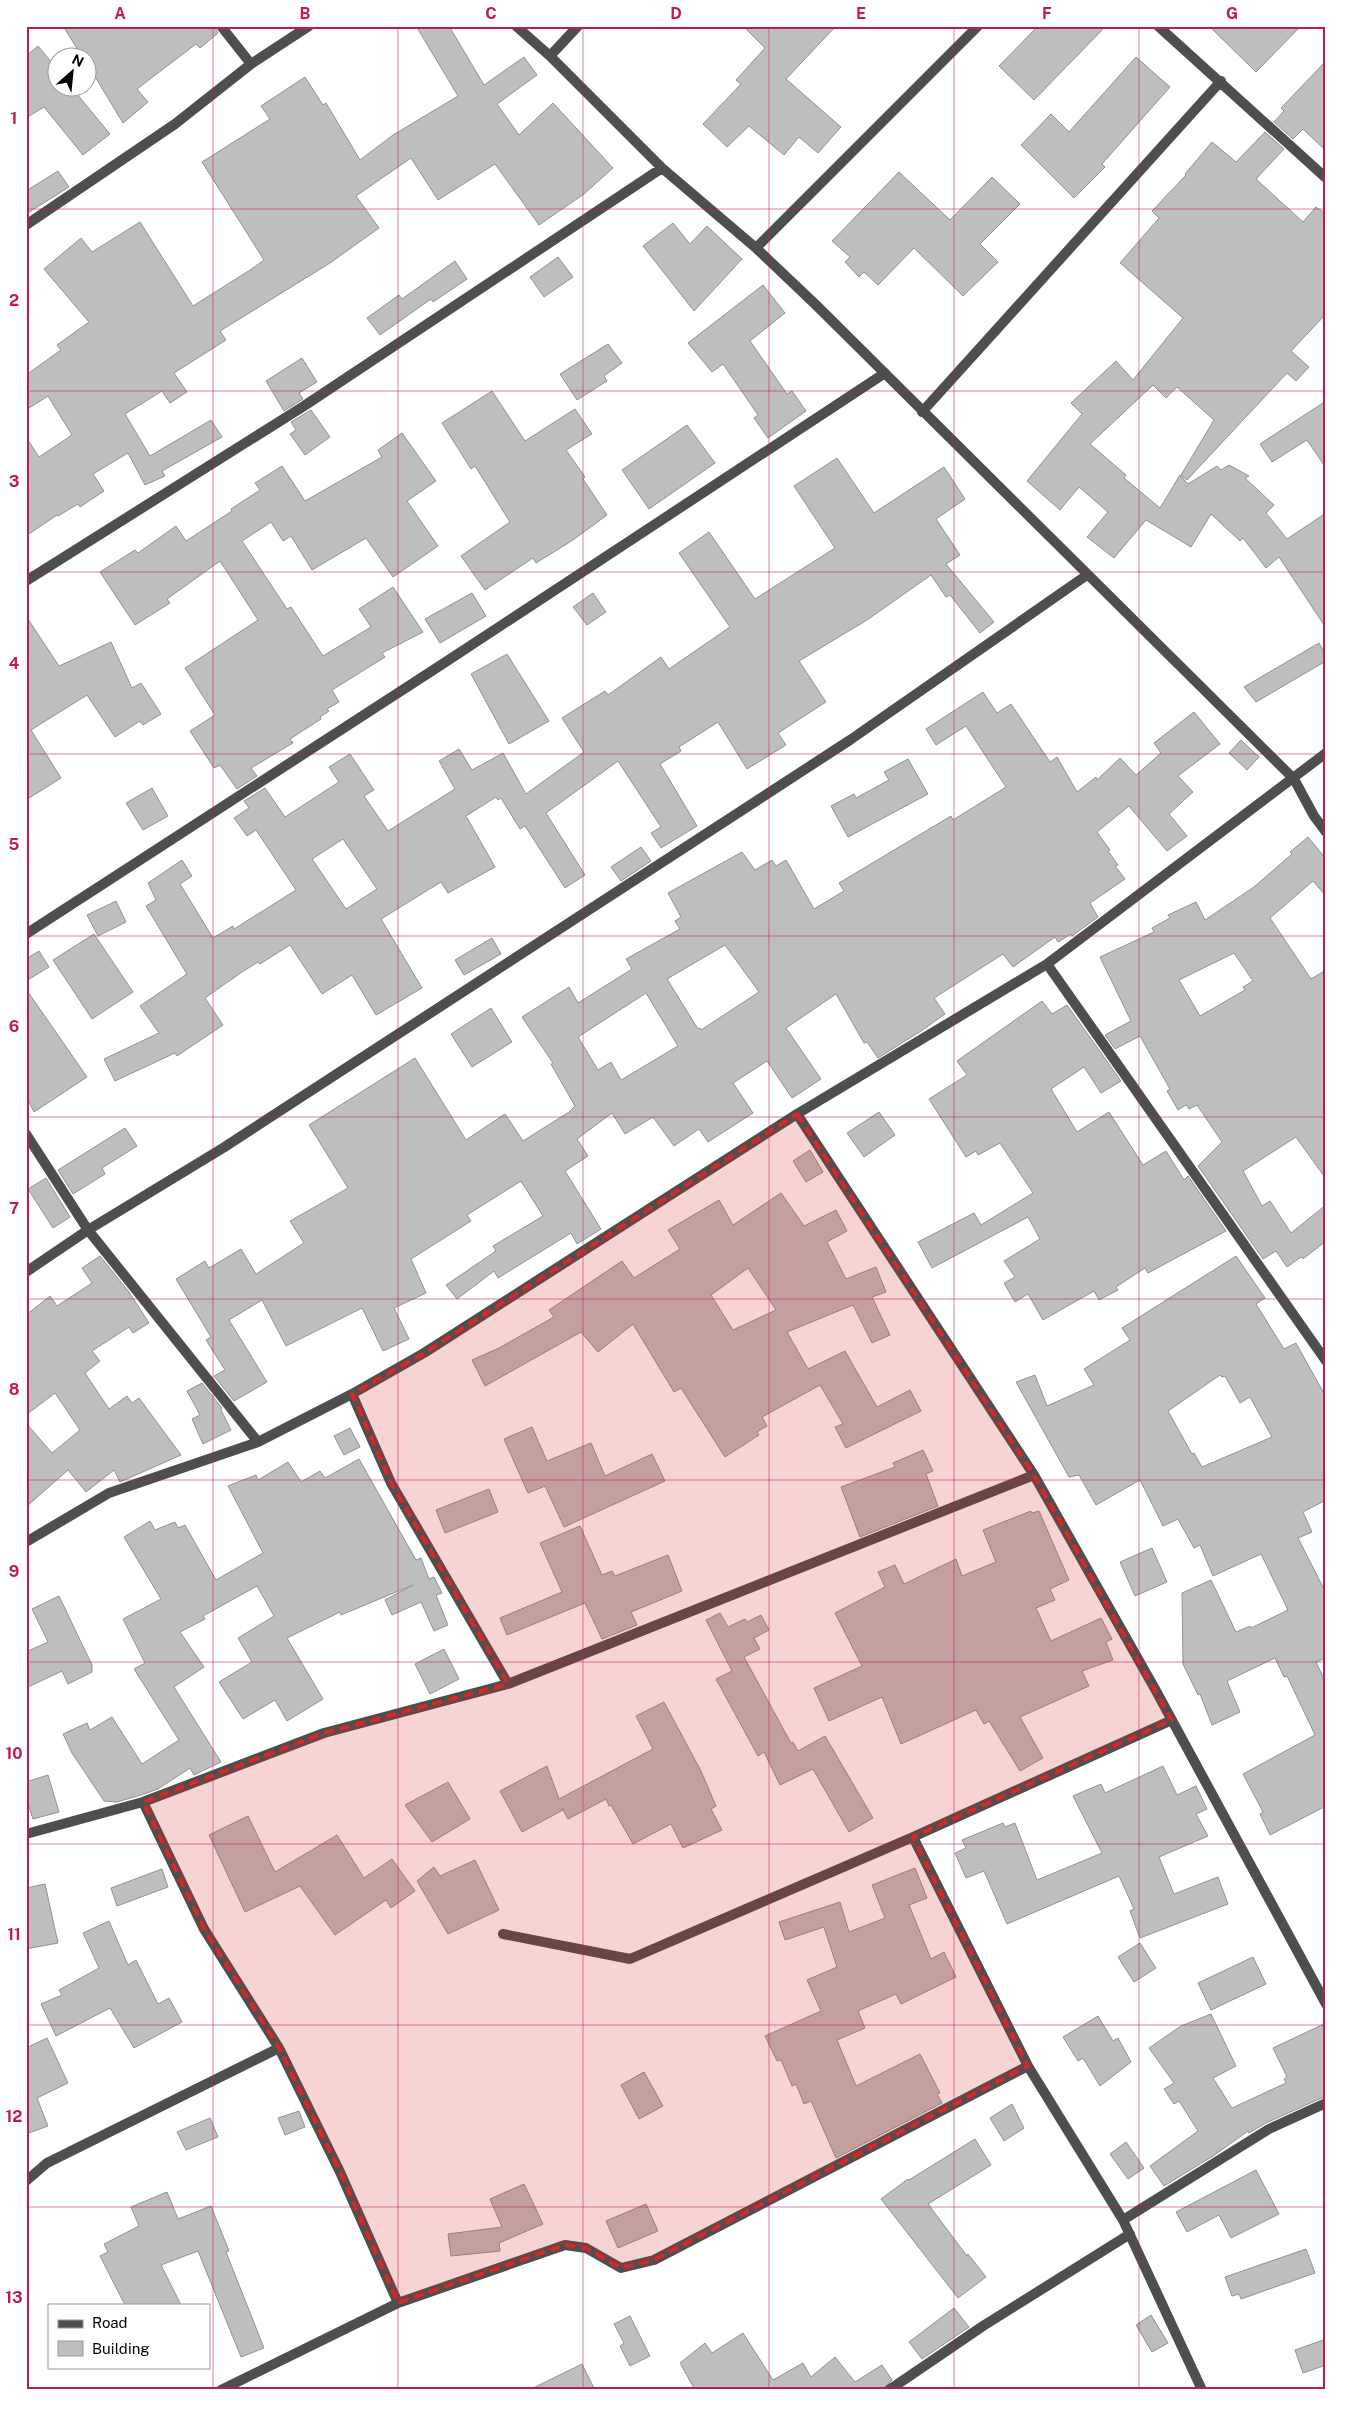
<svg xmlns="http://www.w3.org/2000/svg" width="1352" height="2416" font-family="'Public Sans',sans-serif">
<rect width="100%" height="100%" fill="#fff"/>
<path fill="#bebebe" stroke="#929292" fill-rule="evenodd" d="M63,26H214L218,33L200,48L196,44L137,89L148,102L123,123L88,65V58H83Z
M416,26H449L484,85L524,57L537,75L497,104L519,135L553,103L613,168L584,194L539,225L495,164L438,200L411,158L356,196L379,228L330,263L220,331L226,340L174,373L187,392L170,403L162,391L125,414L150,456L211,420L222,437L162,471L165,476L145,485L128,453L93,474L104,491L80,507L78,504L58,516L57,515L26,536V437L39,457L72,435L48,396L26,410V375L61,350L57,345L89,322L44,269L81,238L92,252L140,222L193,306L250,270L264,260L202,162L270,119L261,106L305,77L323,105L326,103L360,160L393,135L458,96Z
M743,26H836L786,79L841,127L818,153L799,137L784,155L749,126L727,147L703,124L741,84L736,80L765,48Z
M1038,26H1106L1034,100L999,66Z
M1209,26H1301L1256,72Z
M38,46L58,70V88H72L110,134L83,155L44,107L26,118V56Z
M1136,57L1170,87L1102,164L1105,167L1074,198L1021,145L1051,114L1069,132Z
M1326,61V151L1303,129L1293,139L1274,122L1284,111L1281,108Z
M1265,132L1284,149L1256,179L1303,222L1316,207L1326,214V314L1291,351L1309,367L1296,381L1287,373L1187,480L1181,475L1214,420L1177,387L1166,398L1153,385L1090,444L1126,475L1124,478L1160,508L1180,475L1188,484L1217,466L1221,470L1229,465L1249,476L1245,478L1274,505L1266,513L1287,539L1326,513V628L1279,557L1266,568L1243,538L1240,541L1211,514L1191,547L1146,520L1114,558L1087,537L1108,512L1079,487L1060,510L1027,481L1082,414L1071,403L1116,361L1133,380L1183,318L1120,263L1159,218L1152,211L1186,175L1185,174L1212,142L1236,162Z
M58,171L69,187L26,214V191Z
M899,172L950,220L992,177L1020,204L980,244L998,262L963,296L914,248L878,285L864,272L859,277L845,262L850,257L832,241Z
M673,223L690,244L707,226L742,259L694,311L643,246Z
M558,257L573,277L544,297L530,277Z
M455,261L467,279L433,302L431,299L380,335L367,318L399,295L402,299Z
M763,285L785,313L750,341L787,394L792,391L806,411L768,438L754,418L758,415L723,364L712,372L688,343Z
M608,344L622,363L604,376L607,381L577,400L560,374Z
M302,358L317,382L299,393L303,399L284,411L266,381Z
M492,391L525,441L575,409L592,434L566,450L585,477L583,479L607,515L573,540L536,563L533,558L485,590L461,556L510,522L475,466L471,469L442,423Z
M1326,401V468L1307,440L1272,462L1260,444Z
M311,410L330,437L305,455L290,434L296,430L291,422Z
M687,425L715,463L649,509L622,470Z
M402,433L436,481L407,501L438,546L393,577L366,538L312,570L291,536L283,541L271,522L242,541L287,609L291,607L323,656L371,627L359,609L393,587L423,632L382,653L385,657L332,690L339,702L327,709L329,711L320,717L321,719L290,739L293,743L251,768L257,776L237,789L220,765L214,768L190,731L215,715L185,668L258,620L220,561L167,599L170,603L135,625L100,572L135,550L138,553L176,526L186,541L232,511L231,509L260,490L255,483L282,466L305,501L382,457L378,450Z
M837,458L874,513L944,467L965,499L936,519L960,555L946,564L994,622L980,633L950,595L946,597L931,575L867,620L799,661L826,702L778,733L786,745L747,769L718,722L679,747L681,751L660,764L697,826L661,848L651,833L661,827L618,761L546,813L585,875L565,888L525,826L520,829L501,798L498,800L496,797L466,816L495,867L448,893L441,882L381,919L422,988L376,1015L352,975L322,994L290,945L260,964L258,962L242,972L205,998L223,1025L177,1056L175,1053L115,1081L104,1059L159,1033L140,1006L187,974L146,906L156,900L148,883L182,860L192,876L180,884L213,938L233,926L234,929L296,890L256,830L247,836L234,818L249,808L244,801L265,788L285,817L339,782L329,767L350,754L374,790L364,796L388,831L455,789L439,761L459,749L472,770L503,753L526,794L584,752L562,718L605,691L608,695L661,657L669,669L730,627L679,553L709,532L755,599L835,548L794,486ZM343,839L377,889L346,909L312,859Z
M472,593L486,616L440,643L425,619Z
M593,593L606,612L587,625L573,607Z
M26,616L59,666L111,642L132,688L141,683L161,714L143,725L140,721L115,737L87,695L31,730L61,778L26,800Z
M1319,643L1326,656V661L1256,702L1244,687Z
M507,654L549,721L509,744L471,674Z
M983,692L997,713L1011,704L1050,762L1057,757L1077,792L1096,777L1097,780L1120,758L1136,775L1161,753L1154,743L1194,712L1220,744L1178,776L1193,792L1169,814L1187,836L1167,851L1129,806L1097,832L1110,850L1108,851L1118,865L1115,866L1125,879L1090,903L1098,917L1072,936L1071,934L1058,942L1055,937L1013,967L1003,954L934,998L945,1014L921,1031L878,1058L867,1042L864,1043L836,994L786,1028L821,1079L792,1098L767,1061L733,1083L753,1113L708,1142L699,1129L674,1146L653,1117L625,1134L612,1113L577,1139L588,1156L565,1171L601,1229L577,1244L571,1233L498,1278L494,1271L457,1299L446,1285L496,1251L493,1246L543,1216L521,1181L467,1215L471,1221L411,1259L426,1293L394,1308L409,1339L383,1351L362,1308L286,1346L262,1300L229,1320L267,1382L234,1401L214,1376L225,1370L206,1340L211,1337L176,1279L205,1261L209,1268L241,1249L256,1274L304,1243L290,1221L348,1188L309,1125L415,1058L466,1140L505,1114L523,1141L569,1112L575,1106L551,1064L553,1063L522,1017L569,987L578,1003L632,969L626,959L680,929L675,921L681,917L668,893L742,852L755,870L772,860L776,866L786,860L814,909L844,891L839,883L951,816L953,820L1006,787L966,726L936,745L926,729ZM725,945L759,992L701,1030L700,1028L698,1029L667,979ZM646,993L678,1046L621,1080L611,1062L598,1070L578,1037Z
M1241,740L1259,757L1247,770L1229,753Z
M908,759L928,794L848,837L831,806L854,794L856,798L889,780L884,772Z
M152,788L168,816L143,830L126,803Z
M1308,837L1326,859V896L1313,881L1270,918L1311,979L1326,970V1179L1296,1137L1243,1171L1262,1206L1270,1201L1291,1233L1326,1205V1241L1303,1259L1301,1257L1287,1267L1276,1251L1263,1259L1198,1166L1222,1142L1197,1105L1189,1109L1186,1105L1178,1110L1167,1091L1170,1089L1140,1036L1115,1049L1105,1035L1131,1021L1100,957L1154,932L1152,928L1170,918L1168,915L1196,902L1205,920L1254,887L1292,854L1290,852ZM1234,953L1253,981L1243,987L1245,990L1200,1016L1179,980Z
M641,847L651,861L621,881L611,867Z
M116,901L126,922L98,936L87,915Z
M94,934L133,992L92,1019L53,960Z
M492,938L501,954L464,975L455,960Z
M39,951L49,967L26,981V959Z
M26,989L87,1077L34,1112L26,1096Z
M1042,1001L1052,1014L1067,1005L1121,1081L1101,1093L1084,1067L1051,1089L1077,1132L1109,1112L1143,1165L1166,1151L1184,1180L1188,1176L1226,1231L1148,1273L1145,1268L1116,1287L1118,1290L1099,1300L1094,1291L1043,1320L1028,1294L1015,1302L1004,1283L1015,1277L1004,1261L1040,1239L1028,1217L932,1268L918,1242L974,1213L981,1225L1033,1193L1000,1143L978,1155L976,1151L966,1157L929,1099L967,1075L957,1061Z
M491,1008L512,1042L472,1067L451,1034Z
M879,1112L895,1135L864,1157L847,1133Z
M125,1128L137,1146L102,1168L105,1174L73,1194L58,1170Z
M810,1150L823,1172L806,1182L793,1161Z
M46,1178L70,1217L53,1228L28,1189Z
M781,1193L804,1226L836,1210L847,1231L827,1242L846,1279L876,1267L886,1292L872,1297L890,1335L872,1343L853,1305L787,1332L808,1369L845,1351L877,1407L910,1390L921,1411L846,1448L835,1427L843,1424L820,1385L762,1417L767,1426L757,1432L759,1435L725,1457L681,1388L674,1392L633,1324L598,1352L581,1332L485,1386L472,1360L499,1348L554,1317L549,1310L622,1261L634,1278L680,1249L668,1230L719,1200L733,1225ZM748,1268L776,1310L733,1330L711,1295Z
M100,1256L129,1292L149,1323L133,1333L129,1327L92,1351L100,1361L85,1373L109,1409L127,1396L132,1403L139,1398L181,1455L120,1482L114,1470L86,1492L68,1470L26,1507V1423L52,1453L80,1430L55,1393L26,1415V1315L50,1296L57,1306L92,1283L82,1268Z
M1236,1256L1265,1298L1256,1304L1284,1349L1296,1343L1326,1397V1500L1303,1512L1312,1532L1298,1538L1326,1593V1658L1316,1662L1326,1683V1806L1270,1835L1260,1814L1263,1812L1243,1774L1315,1735L1287,1676L1284,1677L1275,1658L1227,1681L1240,1712L1212,1725L1200,1694L1198,1695L1183,1664L1182,1593L1211,1580L1236,1632L1250,1626L1251,1628L1288,1610L1261,1554L1213,1576L1200,1545L1194,1548L1178,1519L1163,1526L1140,1480L1096,1505L1079,1475L1069,1477L1016,1382L1035,1375L1047,1406L1094,1385L1084,1369L1130,1340L1122,1328ZM1220,1375L1222,1377L1225,1376L1240,1403L1250,1397L1272,1437L1202,1467L1194,1453L1192,1454L1168,1411Z
M202,1383L222,1408L221,1410L231,1430L203,1444L192,1419L200,1415L187,1391Z
M532,1427L547,1461L591,1443L605,1476L652,1454L665,1481L564,1527L545,1486L528,1493L504,1439Z
M350,1428L360,1447L344,1455L334,1436Z
M923,1450L933,1471L926,1474L938,1506L860,1537L841,1487L895,1467L893,1463Z
M359,1459L416,1560L421,1558L429,1579L434,1577L442,1593L436,1595L448,1625L434,1631L421,1602L392,1615L385,1600L413,1585L341,1615L340,1612L287,1638L323,1699L287,1721L275,1700L243,1719L219,1682L252,1662L238,1638L274,1616L257,1586L203,1616L205,1619L180,1632L204,1667L174,1687L221,1762L194,1775L190,1768L158,1789L141,1795L117,1802L104,1801L72,1753L63,1734L87,1723L90,1730L112,1717L142,1764L179,1740L134,1669L145,1663L123,1619L161,1599L124,1537L150,1521L155,1530L175,1522L178,1528L185,1525L216,1580L263,1553L228,1486L256,1475L258,1480L288,1462L301,1482L320,1471L325,1478Z
M489,1489L498,1512L445,1533L436,1510Z
M1031,1511L1032,1513L1039,1511L1069,1580L1050,1589L1055,1600L1036,1608L1051,1641L1101,1618L1112,1639L1106,1642L1113,1660L1082,1671L1089,1686L1020,1717L1043,1758L1020,1771L989,1721L984,1724L976,1710L901,1744L882,1697L829,1721L814,1688L862,1666L835,1613L885,1587L878,1572L895,1565L904,1584L956,1559L962,1576L996,1562L983,1530Z
M580,1526L602,1575L612,1571L615,1576L668,1555L682,1591L631,1612L637,1625L602,1639L585,1603L507,1635L500,1618L562,1592L540,1543Z
M1152,1548L1167,1582L1135,1596L1120,1562Z
M59,1596L92,1665V1672L68,1684L62,1671L26,1688V1652L48,1642L32,1609Z
M720,1613L728,1627L745,1619L747,1622L761,1615L769,1630L754,1638L760,1649L744,1657L791,1743L793,1742L798,1751L825,1736L873,1818L849,1832L813,1769L780,1785L764,1752L758,1756L716,1679L732,1671L706,1620Z
M444,1649L459,1679L430,1694L415,1664Z
M664,1702L701,1771L716,1806L711,1809L722,1830L683,1848L671,1824L633,1844L611,1805L609,1806L606,1799L568,1819L562,1808L563,1810L522,1832L500,1791L547,1766L559,1799L653,1749L636,1716Z
M1163,1766L1177,1795L1196,1786L1207,1809L1196,1814L1208,1836L1159,1857L1174,1894L1218,1877L1228,1904L1140,1938L1130,1911L1134,1909L1119,1876L1007,1924L984,1871L966,1878L955,1853L966,1848L962,1840L1003,1823L1005,1827L1015,1823L1037,1880L1102,1853L1073,1796L1101,1784L1105,1793Z
M48,1775L59,1812L33,1819L26,1797V1782Z
M448,1782L470,1819L432,1842L405,1805Z
M248,1816L275,1872L337,1835L364,1878L392,1859L415,1891L391,1908L386,1900L335,1935L300,1886L245,1912L209,1835Z
M475,1860L499,1910L448,1934L417,1881L434,1867L440,1876Z
M915,1868L927,1898L909,1905L931,1959L944,1952L956,1977L901,2004L896,1994L858,2011L865,2028L837,2040L856,2086L920,2054L940,2093L937,2094L942,2103L836,2158L811,2101L804,2104L796,2084L792,2086L781,2060L777,2061L765,2036L821,2011L807,1980L837,1967L824,1927L785,1940L779,1922L840,1902L849,1932L885,1918L872,1885Z
M162,1869L168,1887L117,1906L111,1888Z
M45,1884L58,1943L26,1949V1888Z
M109,1921L128,1965L136,1960L158,2004L169,1998L182,2022L134,2048L110,2008L56,2036L41,2004L62,1995L59,1990L99,1968L83,1933Z
M1140,1943L1156,1968L1134,1982L1118,1957Z
M1253,1957L1266,1984L1211,2010L1198,1983Z
M1211,2014L1236,2066L1213,2078L1232,2108L1286,2083L1284,2079L1287,2077L1273,2048L1326,2023V2096L1266,2123L1249,2133L1248,2131L1213,2156L1164,2186L1150,2166L1198,2131L1179,2101L1174,2104L1164,2089L1174,2083L1149,2048L1181,2026Z
M1098,2016L1113,2041L1118,2038L1131,2062L1100,2086L1083,2058L1078,2061L1063,2037Z
M47,2038L68,2083L37,2098L48,2126L26,2134V2048Z
M644,2072L663,2106L639,2119L621,2085Z
M1012,2104L1024,2128L1004,2141L990,2118Z
M299,2111L305,2127L285,2135L278,2118Z
M210,2118L218,2137L186,2150L177,2132Z
M975,2139L991,2165L928,2204L967,2256L968,2254L986,2277L958,2298L881,2199L908,2179L909,2180Z
M1126,2142L1144,2168L1128,2179L1110,2154Z
M1256,2170L1279,2214L1231,2238L1219,2215L1187,2232L1176,2212Z
M524,2184L543,2224L499,2243L500,2251L451,2256L448,2234L502,2227L490,2199Z
M167,2192L178,2219L211,2206L229,2251L226,2252L264,2348L241,2357L198,2251L161,2265L181,2305H125L100,2256L108,2252L104,2244L139,2226L131,2207Z
M646,2204L658,2231L618,2248L606,2221Z
M1306,2249L1315,2273L1241,2299L1239,2294L1232,2296L1225,2277Z
M954,2308L969,2327L922,2359L909,2342Z
M1151,2315L1168,2343L1152,2352L1136,2325Z
M630,2316L650,2356L630,2366L620,2346L624,2343L614,2324Z
M743,2333L773,2380L803,2363L811,2377L835,2357L855,2382L882,2365L892,2380L882,2390H695L680,2363L705,2343L712,2353Z
M1326,2339V2365L1303,2373L1295,2350Z
M582,2364L595,2390H529Z"/>
<g fill="none" stroke-linecap="round" stroke-linejoin="round">
<path stroke="#4e4e4e" stroke-width="10" d="M221,26L251,64
M516,26L550,56L662,168L756,248L815,304L1294,779L1314,816L1326,832
M1158,26L1326,178
M550,56L578,26
M26,225L175,124L251,64L309,26
M756,248L978,26
M922,412L1221,81
M26,581L304,406L662,168
M26,934L441,665L885,373
M1047,964L1326,1361
M797,1114L1034,1475L1155,1689L1326,2004
M26,1134L88,1230L258,1442L352,1394L424,1353L797,1114L1047,964L1326,753
M26,1272L88,1230L223,1148L850,740L1087,575
M352,1394L391,1483L508,1684
M26,1542L109,1493L258,1442
M143,1802L204,1929L279,2048L340,2172L398,2303L221,2390
M26,1834L143,1802L324,1733L508,1684L1034,1475
M913,1837L1028,2066
M503,1934L630,1959L913,1837L1172,1720
M26,2181L47,2163L279,2048
M398,2303L565,2245L586,2248L621,2268L654,2260L1028,2066L1123,2220
M889,2390L983,2326L1130,2234
M1202,2390L1123,2220L1269,2129L1326,2103"/>
</g>
<path fill="#d62828" fill-opacity="0.2" stroke="#d62828" stroke-width="4" stroke-dasharray="10 6" stroke-linejoin="round" d="M797,1114L1034,1475L1172,1720L913,1837L1028,2066L654,2260L621,2268L586,2248L565,2245L398,2303L340,2172L279,2048L204,1929L143,1802L324,1733L508,1684L391,1483L352,1394L424,1353Z"/>
<path fill="none" stroke="#c2185b" stroke-width="1" stroke-opacity="0.55" d="M213,26V2390M398,26V2390M583,26V2390M769,26V2390M954,26V2390M1139,26V2390M26,209H1326M26,391H1326M26,572H1326M26,754H1326M26,936H1326M26,1117H1326M26,1299H1326M26,1480H1326M26,1662H1326M26,1844H1326M26,2025H1326M26,2207H1326"/>
<rect width="1352" height="2416" fill="none" stroke="#ffffff" stroke-width="55"/>
<rect x="48" y="2304" width="162" height="65" fill="#ffffff" stroke="#999999"/>
<rect x="58" y="2320" width="25" height="8" fill="#4e4e4e" stroke="#999999"/>
<text x="92" y="2328" font-size="15" fill="#000000">Road</text>
<rect x="58" y="2341" width="25" height="15" fill="#bebebe" stroke="#999999"/>
<text x="92" y="2354" font-size="15" fill="#000000">Building</text>
<g transform="translate(72 72) rotate(27)"><circle r="24" fill="#ffffff" stroke="#999999"/>
<path d="M0-4L9 19L0 12L-9 19Z" fill="#000000"/>
<text y="-8" font-size="14" font-weight="bold" text-anchor="middle" fill="#000000">N</text>
</g>
<rect x="28" y="28" width="1296" height="2360" fill="none" stroke="#c2185b" stroke-width="2"/>
<g font-size="16" text-anchor="middle" font-weight="bold" fill="#c2185b">
<text x="120" y="19">A</text>
<text x="305" y="19">B</text>
<text x="491" y="19">C</text>
<text x="676" y="19">D</text>
<text x="861" y="19">E</text>
<text x="1047" y="19">F</text>
<text x="1232" y="19">G</text>
<text x="14" y="124">1</text>
<text x="14" y="306">2</text>
<text x="14" y="487">3</text>
<text x="14" y="669">4</text>
<text x="14" y="850">5</text>
<text x="14" y="1032">6</text>
<text x="14" y="1214">7</text>
<text x="14" y="1395">8</text>
<text x="14" y="1577">9</text>
<text x="14" y="1759">10</text>
<text x="14" y="1940">11</text>
<text x="14" y="2122">12</text>
<text x="14" y="2303">13</text>
</g>
</svg>
